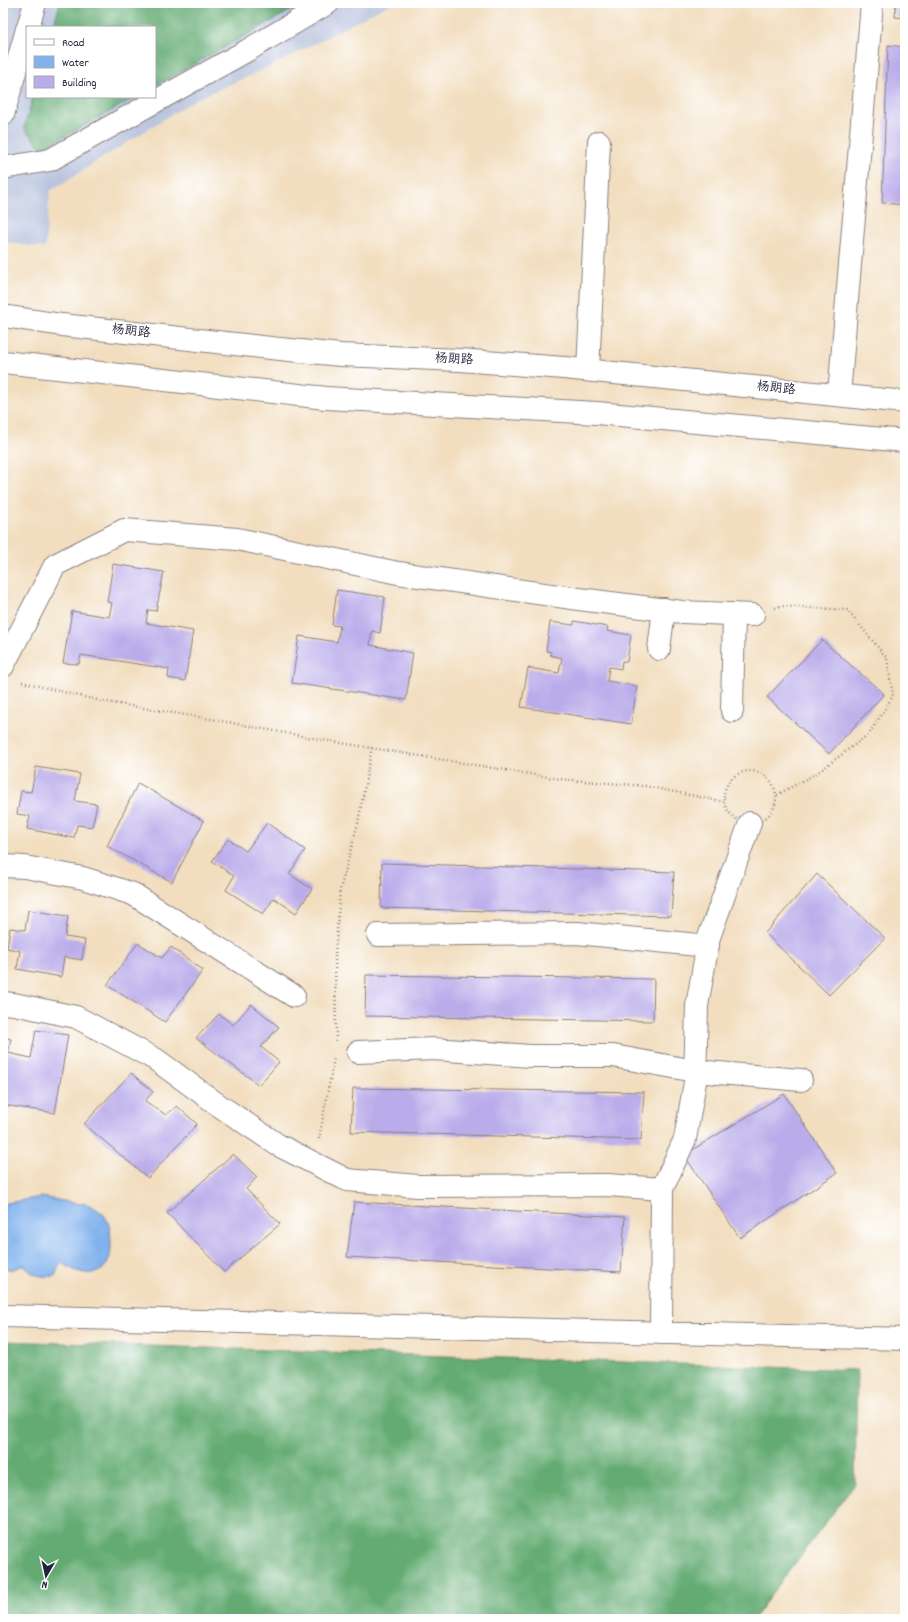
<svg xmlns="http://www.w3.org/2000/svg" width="908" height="1622" font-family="Dekko,'LXGW WenKai TC',sans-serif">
<rect width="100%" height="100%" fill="#fff"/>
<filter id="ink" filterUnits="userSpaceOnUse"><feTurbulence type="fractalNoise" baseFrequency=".025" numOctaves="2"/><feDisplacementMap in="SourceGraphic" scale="8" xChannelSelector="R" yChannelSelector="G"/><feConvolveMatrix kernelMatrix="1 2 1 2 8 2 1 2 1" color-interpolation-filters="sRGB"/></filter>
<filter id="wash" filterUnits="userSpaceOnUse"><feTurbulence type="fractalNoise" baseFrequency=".012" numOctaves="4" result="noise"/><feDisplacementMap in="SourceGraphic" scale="16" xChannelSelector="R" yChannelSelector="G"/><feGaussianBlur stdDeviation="0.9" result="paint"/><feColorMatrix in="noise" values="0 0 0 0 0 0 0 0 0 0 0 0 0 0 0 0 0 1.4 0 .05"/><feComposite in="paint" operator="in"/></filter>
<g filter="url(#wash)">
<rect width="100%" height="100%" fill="#f2debf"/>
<path fill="#bac4de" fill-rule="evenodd" d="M3,3H397L386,6L272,66L196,99L50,191L45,248L3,242ZM27,27H155V97H27Z"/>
<path fill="#63ab72" stroke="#426656" d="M60,3H304L155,86V27H53Z
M33,97H136L42,149L24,128Z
M3,1341L857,1370L855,1484L753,1619H3Z"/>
<path fill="#82b2ed" stroke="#526a94" d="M41,1197C52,1199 63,1201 74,1203C79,1204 85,1203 89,1205C93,1207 102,1212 104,1215C110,1223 111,1235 111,1245C111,1279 85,1279 62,1263L58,1268L55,1276C48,1277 39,1277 32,1273C28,1270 27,1267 21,1266L11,1270L3,1269V1206L7,1203Z"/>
<g id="blocks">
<path fill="#baacea" d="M896,3H905V18L895,17Z
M888,45L905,47V205L882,203Z
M113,564L164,572L156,611L148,610L146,623L193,631L185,681L168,678L169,669L81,655L79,664L63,663L72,611L109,617L112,603L107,602Z
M337,590L385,597L380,633L372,631L370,645L413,653L406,700L292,683L299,636L337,642L340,626L332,625Z
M574,621L608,627L607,631L631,635L627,662L622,661L621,669L609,667L607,681L637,686L631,724L521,707L528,668L559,673L562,658L550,655L551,652L546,651L550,622L574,625Z
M822,640L884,694L829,754L767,697Z
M36,767L80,774L75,801L97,804L92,827L77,825L74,838L27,829L30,816L17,814L21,791L31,792Z
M138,783L204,821L172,882L107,846Z
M267,823L305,850L289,874L312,889L296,913L274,898L263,914L226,890L234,876L212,861L228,839L246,851Z
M382,863L674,872L671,916L381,908Z
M817,874L885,938L829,995L765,933Z
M28,910L68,916L65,937L85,940L82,960L64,957L61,977L17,969L20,951L7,948L10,928L25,930Z
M138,943L162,958L171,947L203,970L165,1022L107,985Z
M366,975L654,979L653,1021L365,1016Z
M251,1004L279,1027L261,1047L279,1062L259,1085L196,1038L219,1014L233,1025Z
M36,1030L68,1035L55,1113L3,1105V1037L11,1039L8,1053L31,1058Z
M131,1073L153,1092L145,1101L166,1115L177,1106L197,1124L148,1178L84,1124Z
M353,1088L644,1092L641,1140L351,1132Z
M784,1094L837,1173L740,1238L684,1155Z
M233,1154L257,1177L246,1189L280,1224L224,1272L167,1213Z
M354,1202L625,1217L621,1272L347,1257Z"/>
</g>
</g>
<g filter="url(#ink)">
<use href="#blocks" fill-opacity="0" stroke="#8a807d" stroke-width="1"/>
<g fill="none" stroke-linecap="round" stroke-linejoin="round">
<g stroke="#8a807d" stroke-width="24">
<path id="minor" d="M28,27L35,3
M3,115L27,29
M3,168L50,160L248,50L328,3
M588,370L599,142
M839,395L872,3
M659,649L664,609
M3,666L55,565L124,530L237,539L398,573L579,599L682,612L753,615
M732,711L734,614
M3,866L25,867L83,878L133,894L294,996
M378,935L577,933L708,946
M3,1003L14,1004L76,1017L155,1059L217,1104L278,1145L347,1180L418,1186L608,1185L662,1189L685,1139L695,1082L697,1006L709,937L750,823
M358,1052L434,1049L530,1056H613L695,1071L801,1080
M3,1316L905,1339
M661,1333L662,1189"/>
</g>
<g stroke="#8a807d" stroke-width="24">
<path id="major" d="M3,316L62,325L280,349L341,355L460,360L564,368L905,402
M3,362L326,398L597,413L905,441"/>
</g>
<path stroke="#8a807d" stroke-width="2.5" stroke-dasharray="1 3" stroke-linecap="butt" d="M775,608L780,606L847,610L887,658L893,696L869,734L817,773L777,795
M22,682L101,701L216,720L323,740L560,779L645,786L724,802
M724 797a26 26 0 1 1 52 0a26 26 0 1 1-52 0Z
M336,1041L335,956L340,890L358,823L372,747
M319,1139L334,1058"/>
<use href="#minor" stroke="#fff" stroke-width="22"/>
<use href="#major" stroke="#fff" stroke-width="22"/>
</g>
</g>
<g text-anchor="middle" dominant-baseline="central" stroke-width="3.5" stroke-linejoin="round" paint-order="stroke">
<g font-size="13" fill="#22223b" stroke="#fff">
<text transform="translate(131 332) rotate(6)">杨朗路</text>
<text transform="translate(454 360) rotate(3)">杨朗路</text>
<text transform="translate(776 389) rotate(6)">杨朗路</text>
</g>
</g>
<rect width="908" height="1622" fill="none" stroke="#fff" stroke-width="16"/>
<rect x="26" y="26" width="130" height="72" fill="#ffffff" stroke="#a7a7b1"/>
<rect x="34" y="39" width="20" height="6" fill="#ffffff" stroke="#a7a7b1"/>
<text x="62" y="46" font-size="12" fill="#22223b">Road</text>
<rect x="34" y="56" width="20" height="12" fill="#82b2ed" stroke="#a7a7b1"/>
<text x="62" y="66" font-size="12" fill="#22223b">Water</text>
<rect x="34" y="76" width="20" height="12" fill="#baacea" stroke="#a7a7b1"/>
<text x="62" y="86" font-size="12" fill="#22223b">Building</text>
<g transform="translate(46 1576) rotate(189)" stroke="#ffffff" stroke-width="3" paint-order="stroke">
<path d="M0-3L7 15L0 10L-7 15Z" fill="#22223b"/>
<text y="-6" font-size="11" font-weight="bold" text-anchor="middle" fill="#22223b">N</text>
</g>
</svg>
